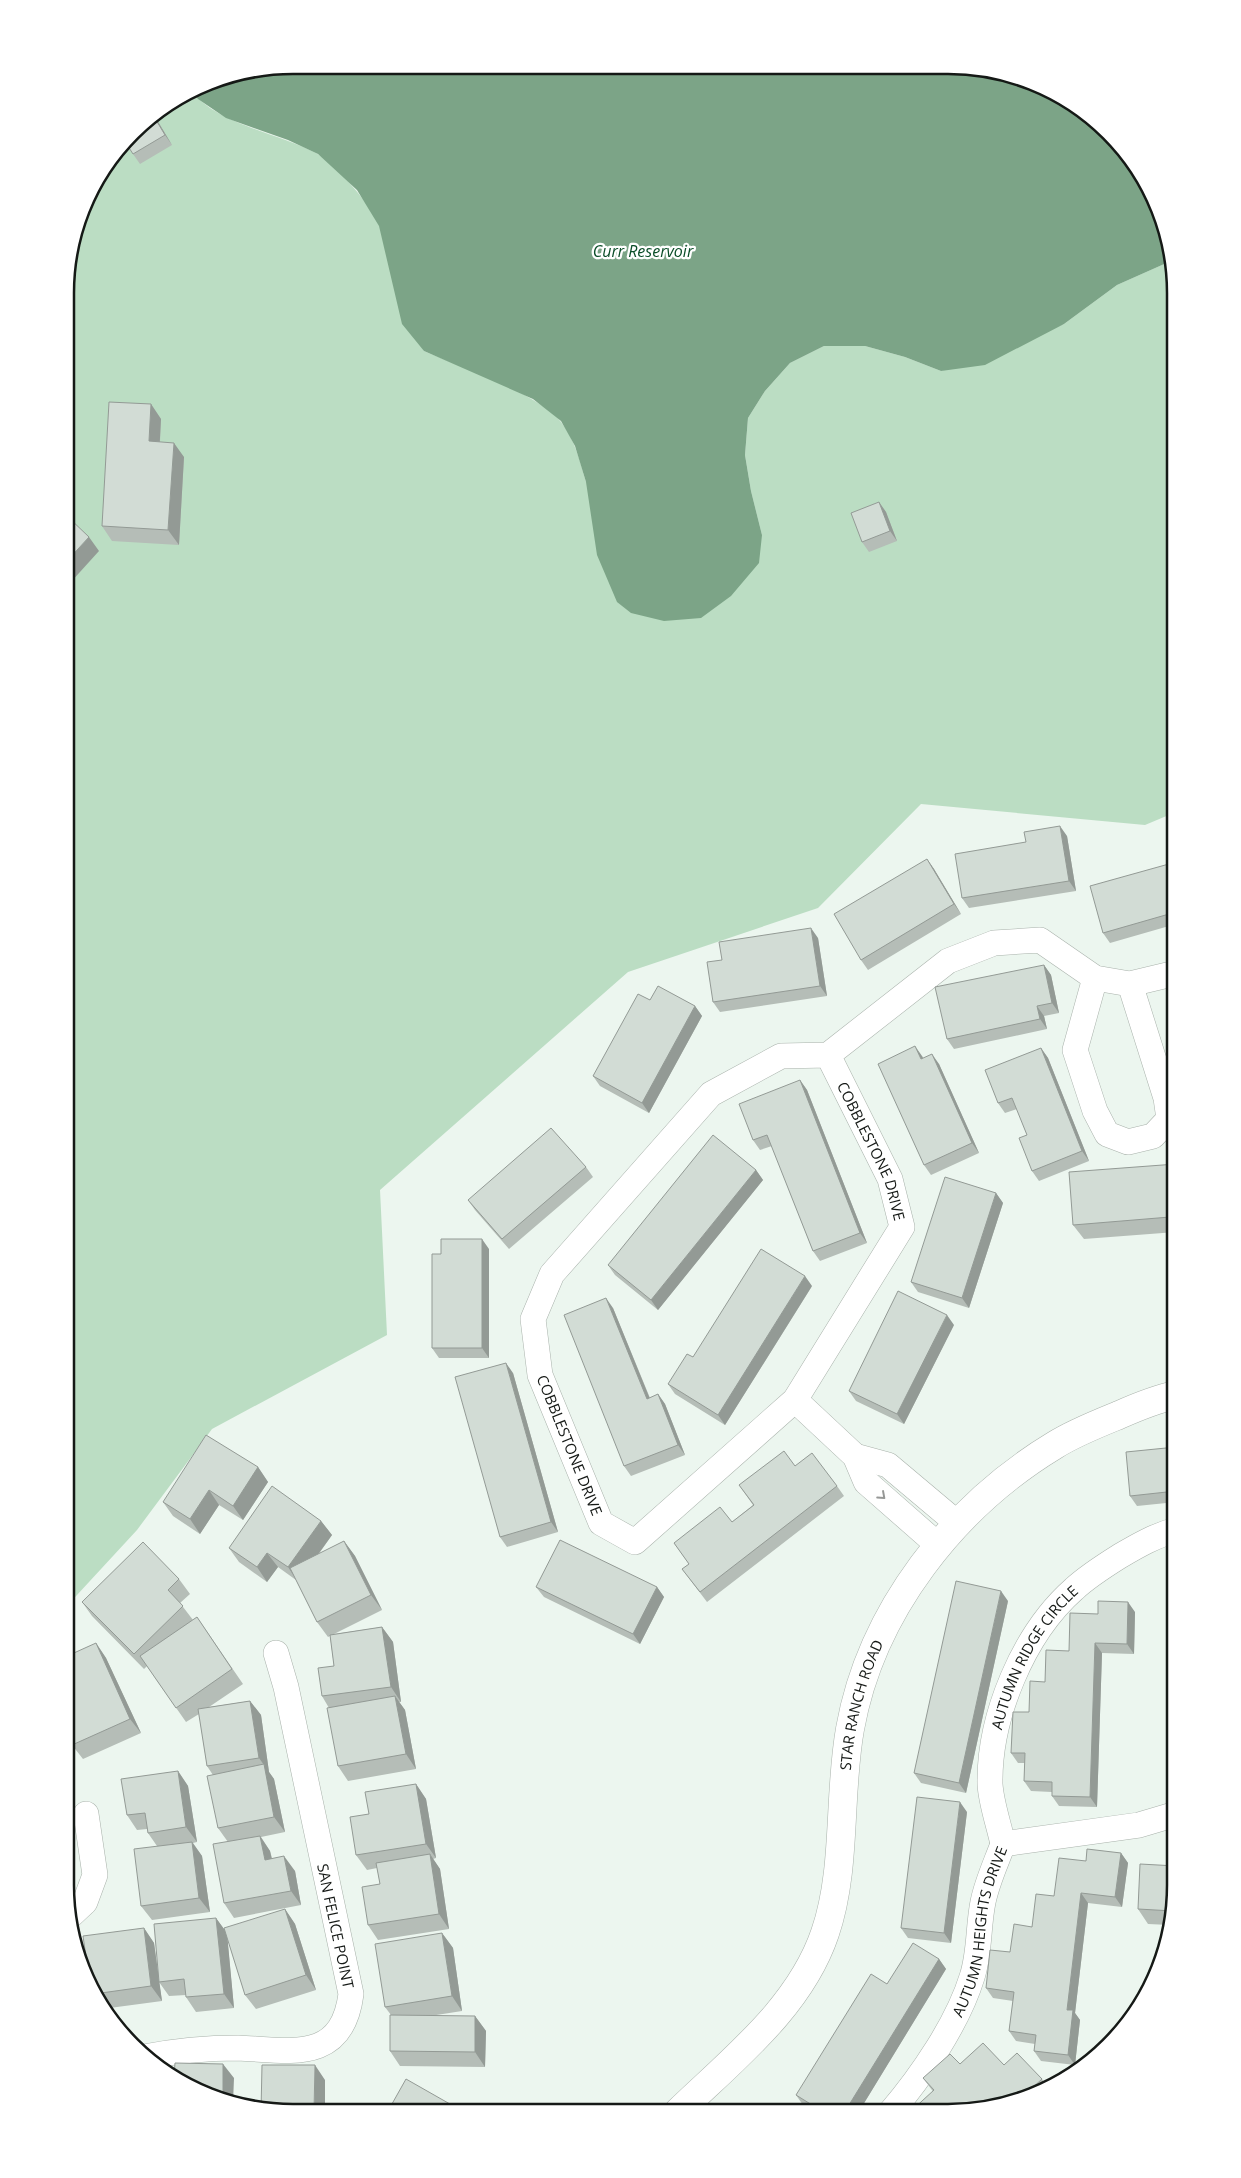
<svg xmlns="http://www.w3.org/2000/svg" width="1241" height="2178" font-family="'Open Sans',sans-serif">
<rect width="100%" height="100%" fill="#ecf6ef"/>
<path fill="#bbddc3" d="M192,91C216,124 279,133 316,153C336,164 371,205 380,227C384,237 385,249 388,260C398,291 412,321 424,351C458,366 541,395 561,422C575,439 580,462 586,482L762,535L751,491L745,455L748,418L765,391L790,363L824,346H865L905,357L941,371L1064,324L1117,285L1171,261L1176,292V812L1145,825L921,804L818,908L628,972L380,1190L387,1335L212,1429L137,1530L65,1608L67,263L89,192L142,122Z"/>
<path fill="#7ca487" d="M292,65L993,69L1049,88L1098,121L1138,166L1164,219L1171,261L1117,285L1064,324L985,365L941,371L905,357L865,346H824L790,363L765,391L748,418L745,455L751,491L762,535L759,563L731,596L701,618L664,621L631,613L617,602L597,555L586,482L575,446L561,421L533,399L424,351L402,324L379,226L357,190L318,154L288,140L226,118L198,99L192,91L206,82Z"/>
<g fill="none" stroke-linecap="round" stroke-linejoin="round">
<g stroke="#a9b2ab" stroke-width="26">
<g id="street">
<path d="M1095,978L1075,1050L1095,1111L1107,1134L1128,1142L1153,1136L1169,1119L1166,1098L1130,984"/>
<path id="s1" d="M828,1055L890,1179L902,1227L795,1400L635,1542L601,1523L540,1375L533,1319L552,1274L711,1094L781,1056L828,1055L948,961L994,943L1040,940L1095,978L1130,984L1176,973"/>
<path d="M795,1400L855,1456L866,1482L939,1546"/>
<path d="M855,1456L888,1465L957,1523"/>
<path id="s2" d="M1003,1844C999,1825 991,1803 990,1784C989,1717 1023,1634 1074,1589C1088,1576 1104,1566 1120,1556C1137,1546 1156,1535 1176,1530"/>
<path d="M1003,1844L1139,1825L1176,1814"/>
<path d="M70,1916L85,1902L95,1875L86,1814"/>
<path d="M144,2057C175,2051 206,2048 238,2048C290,2050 342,2064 351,1994L286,1687L276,1653"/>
<path id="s3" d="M890,2113C921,2077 958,2023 972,1977C980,1953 978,1926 983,1902C987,1882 996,1863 1003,1844"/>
</g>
</g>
<g stroke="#a9b2ab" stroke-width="29">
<g id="secondary">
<path id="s4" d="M678,2112C733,2059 800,2007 825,1933C847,1869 838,1795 850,1729C871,1611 954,1506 1055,1445C1074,1433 1097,1424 1119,1415C1137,1407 1156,1399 1176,1395"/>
</g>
</g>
<use href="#street" stroke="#fff" stroke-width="25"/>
<use href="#secondary" stroke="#fff" stroke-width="28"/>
</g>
<path fill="#b5bdb7" d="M157,120L172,145L140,164L133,154Z
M151,404L161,419L160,442L184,457L179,545L112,541L102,526Z
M879,502L886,512L897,541L869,552L862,542Z
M1067,836L1076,891L969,908L962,898L1026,842Z
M927,859L934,869L961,914L868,970L861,960Z
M1176,862V924L1110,943L1103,933Z
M818,938L827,996L720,1012L713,1002L722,960Z
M1044,965L1051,975L1059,1013L1044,1016L1047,1029L954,1049L947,1039Z
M650,1000L695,1006L702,1016L649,1113L600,1086L593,1076Z
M1041,1048L1048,1058L1089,1161L1039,1181L1032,1171L1027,1135L1017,1109L1005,1113L998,1103Z
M922,1056L923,1058L939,1064L979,1153L931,1175L924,1165Z
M800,1080L807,1090L867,1243L820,1261L813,1251L772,1146L760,1150L753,1140Z
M1176,1164V1232L1084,1239L1073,1225Z
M586,1167L593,1177L509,1249L475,1210L468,1200Z
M756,1170L763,1180L658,1310L615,1275L608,1265Z
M996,1193L1003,1203L969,1308L918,1292L911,1282Z
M489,1249V1358H439L432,1348L441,1254Z
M812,1286L725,1425L675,1394L668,1384Z
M613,1308L650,1398L658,1394L665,1404L685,1455L631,1476L624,1466Z
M954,1325L904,1424L856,1401L849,1391Z
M513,1373L558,1532L507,1547L500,1537Z
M1176,1447V1502L1137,1506L1130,1496Z
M795,1466L837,1486L844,1496L707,1602L682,1569L689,1564L674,1543L732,1522L753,1505L739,1485Z
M258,1467L268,1482L243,1520L219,1505L200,1534L173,1516L163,1502Z
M321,1521L332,1535L318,1555L344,1541L355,1556L382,1610L334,1634L382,1627L393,1642L401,1702H399L405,1710L416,1769L348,1781L338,1766L329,1708L322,1696L334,1666L330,1636L328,1637L317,1622L296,1580L278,1567L267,1582L239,1562L229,1548Z
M179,1579L190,1594L180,1603L193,1620L197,1617L243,1684L209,1707L250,1701L261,1715L269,1772L274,1779L285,1832L261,1837L270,1851L272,1858L295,1871L301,1905L234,1918L224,1903L228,1842L218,1828L213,1775L207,1766L199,1714L186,1722L147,1666L144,1669L92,1616L82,1602Z
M536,1587H657L664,1597L640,1644L544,1597Z
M1008,1601L966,1793L921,1783L914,1773Z
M1135,1612L1134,1654L1102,1653L1097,1807L1059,1806L1052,1796V1792L1031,1791L1024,1781L1025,1763H1018L1011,1753L1029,1712L1045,1682L1098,1614Z
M1176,1630V1741L1171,1735Z
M96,1643L106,1658L141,1733L83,1759L72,1745Z
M178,1771L188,1786L197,1842L193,1843L202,1856L210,1912L152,1920L141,1906L157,1846L148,1833L147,1829L137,1830L127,1815Z
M416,1784L426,1799L436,1858L433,1859L440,1869L449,1929L378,1940L368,1925L380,1884L377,1868L367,1870L356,1855L369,1814Z
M967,1812L951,1943L908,1938L901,1928Z
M1121,1853L1128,1863L1122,1907L1088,1903L1075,2013L1080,2020L1075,2065L1041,2061L1034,2051L1035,2044L1016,2041L1009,2031L1013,2001L993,1998L986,1988L1010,1952L1032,1927L1054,1896L1086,1861Z
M1175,1901L1170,1925L1148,1924L1138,1909Z
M285,1909L295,1924L316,1990L256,2009L245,1995L227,1936L234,2008L196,2012L186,1997V1995L169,1996L159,1982L162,2001L102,2009L90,1984L144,1928L154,1943L158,1972L216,1918L225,1931Z
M442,1933L453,1948L462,2011L430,2016H475L486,2031L485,2067L400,2066L390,2051L391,2015L385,2007Z
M939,1959L946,1969L858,2113H816L803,2105L796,2095L887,1984Z
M960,2064L1004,2065L1042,2079L1048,2088L1022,2101L949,2113L923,2078Z"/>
<path fill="#939a95" d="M153,115L157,120L172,145L165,135Z
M151,404L161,419L159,456L149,441Z
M174,443L184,457L179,545L168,530Z
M879,502L886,512L897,541L890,531Z
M89,537L99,551L70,583L67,579V561Z
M1060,826L1067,836L1076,891L1069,881Z
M927,859L934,869L961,914L954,904Z
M811,928L818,938L827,996L820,986Z
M1044,965L1051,975L1059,1013L1052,1003Z
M695,1006L702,1016L649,1113L642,1103Z
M1037,1006L1044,1016L1047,1029L1040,1019Z
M915,1046L922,1056L928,1069L921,1059Z
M1041,1048L1048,1058L1089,1161L1082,1151Z
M932,1054L939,1064L979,1153L972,1143Z
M800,1080L807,1090L867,1243L860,1233Z
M756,1170L763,1180L658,1310L651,1300Z
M996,1193L1003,1203L969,1308L962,1298Z
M1168,1202L1176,1212V1226L1170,1217Z
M482,1239L489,1249V1358L482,1348Z
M805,1276L812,1286L725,1425L718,1415Z
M606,1298L613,1308L654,1409L647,1399Z
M947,1315L954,1325L904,1424L897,1414Z
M506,1363L513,1373L558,1532L551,1522Z
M658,1394L665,1404L685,1455L678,1445Z
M258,1467L268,1482L243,1520L233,1506Z
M209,1490L219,1505L200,1534L190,1519Z
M321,1521L332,1535L298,1582L288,1567Z
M344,1541L355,1556L382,1610L371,1595Z
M267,1553L278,1567L267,1582L257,1567Z
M657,1587L664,1597L640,1644L633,1634Z
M1001,1591L1008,1601L966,1793L959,1783Z
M1128,1602L1135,1612L1134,1654L1127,1644Z
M382,1627L393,1642L401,1702L391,1687Z
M96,1643L106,1658L141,1733L130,1719Z
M1095,1643L1102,1653L1097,1807L1090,1797Z
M395,1696L405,1710L416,1769L406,1754Z
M250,1701L261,1715L269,1772L274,1779L285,1832L274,1817L264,1765L259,1758Z
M178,1771L188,1786L197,1842L186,1827Z
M416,1784L426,1799L436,1858L426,1844Z
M960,1802L967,1812L951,1943L944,1933Z
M260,1836L270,1851L275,1875L265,1860Z
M192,1842L202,1856L210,1912L199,1898Z
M1121,1853L1128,1863L1122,1907L1115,1897Z
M430,1854L440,1869L449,1929L439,1914Z
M284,1856L295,1871L301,1905L291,1891Z
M1081,1893L1088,1903L1075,2013L1080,2020L1075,2065L1068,2055L1067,2010Z
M285,1909L295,1924L316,1990L306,1975Z
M216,1918L227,1933L234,2008L224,1994Z
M144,1928L154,1943L162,2001L151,1986Z
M442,1933L453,1948L462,2011L452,1996Z
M76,1954L79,1958L82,1968L77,1959Z
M939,1959L946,1969L858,2113H844Z
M475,2016L486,2031L485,2067L475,2052Z
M223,2064L234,2078L233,2103L223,2100Z
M315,2065L325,2080V2111H314Z"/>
<path fill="#d2dcd5" stroke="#939a95" d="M153,115L165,135L133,154L126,143L142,122Z
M109,402L151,404L149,441L174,443L168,530L102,526Z
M879,502L890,531L862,542L851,513Z
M67,516L89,537L67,561Z
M1060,826L1069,881L962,898L955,854L1026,842L1024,832Z
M927,859L954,904L861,960L834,914Z
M1176,862V912L1103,933L1090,886Z
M811,928L820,986L713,1002L707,962L722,960L719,942Z
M1044,965L1052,1003L1037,1006L1040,1019L947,1039L935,987Z
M658,986L695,1006L642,1103L593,1076L638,994L650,1000Z
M915,1046L921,1059L932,1054L972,1143L924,1165L878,1064Z
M1041,1048L1082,1151L1032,1171L1019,1138L1027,1135L1012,1098L998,1103L985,1070Z
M800,1080L860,1233L813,1251L767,1135L753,1140L739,1104Z
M551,1128L586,1167L502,1239L468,1200Z
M713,1135L756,1170L651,1300L608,1265Z
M1176,1164V1201L1168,1202L1170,1217L1073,1225L1069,1172Z
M945,1177L996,1193L962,1298L911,1282Z
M441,1239H482V1348H432V1254H441Z
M761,1249L805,1276L718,1415L668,1384L687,1354L693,1357Z
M898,1291L947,1315L897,1414L849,1391Z
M606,1298L647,1399L658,1394L678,1445L624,1466L564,1315Z
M506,1363L551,1522L500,1537L455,1377Z
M206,1435L258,1467L233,1506L209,1490L190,1519L163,1502Z
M1176,1447V1491L1130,1496L1126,1452Z
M784,1451L795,1466L812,1453L837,1486L700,1592L682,1569L689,1564L674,1543L720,1507L732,1522L754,1505L739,1485Z
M272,1486L321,1521L288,1567L267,1553L257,1567L229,1548Z
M560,1540L657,1587L633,1634L536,1587Z
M344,1541L371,1595L317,1622L290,1568Z
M143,1542L179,1579L168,1590L183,1606L134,1654L82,1602Z
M956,1581L1001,1591L959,1783L914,1773Z
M1098,1601L1128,1602L1127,1644L1095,1643L1090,1797L1052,1796V1782L1024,1781L1025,1753H1011L1013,1712H1029L1030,1681L1045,1682L1046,1650L1069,1651L1070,1613L1098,1614Z
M197,1617L232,1669L176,1708L140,1656Z
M382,1627L391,1687L322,1696L318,1668L334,1666L330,1635Z
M1176,1630V1735H1171Z
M96,1643L130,1719L72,1745L65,1729V1657Z
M395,1696L406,1754L338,1766L327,1708Z
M250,1701L259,1758L207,1766L198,1709Z
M264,1764L274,1817L218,1828L207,1776Z
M178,1771L186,1827L148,1833L145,1813L127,1815L121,1779Z
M416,1784L426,1844L356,1855L350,1817L369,1814L365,1792Z
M917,1797L960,1802L944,1933L901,1928Z
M260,1836L265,1860L284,1856L291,1891L224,1903L213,1844Z
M192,1842L199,1898L141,1906L134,1849Z
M1087,1849L1121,1853L1115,1897L1081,1893L1067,2010H1073L1068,2055L1034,2051L1036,2035L1009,2031L1014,1992L986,1988L990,1950L1010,1952L1014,1924L1032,1927L1036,1894L1054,1896L1059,1858L1086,1861Z
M430,1854L439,1914L368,1925L362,1887L380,1884L376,1863Z
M1140,1864L1176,1866L1175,1901L1173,1911L1138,1909Z
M285,1909L306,1975L245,1995L224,1928Z
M216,1918L224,1994L186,1997L184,1979L159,1982L154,1924Z
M144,1928L151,1986L94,1994L90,1984L83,1936Z
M442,1933L452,1996L385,2007L375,1944Z
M913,1943L939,1959L844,2113H825L796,2095L871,1974L887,1984Z
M390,2015L475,2016V2052L390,2051Z
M983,2043L1004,2065L1017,2053L1042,2079L1017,2102L949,2113H911L910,2112L934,2090L923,2078L950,2054L960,2064Z
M175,2063L223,2064V2100L205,2096L174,2076Z
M1086,2064L1075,2074L1049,2088L1047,2083Z
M262,2065H315L314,2111H261Z
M406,2079L464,2112L388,2111Z"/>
<defs><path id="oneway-chevron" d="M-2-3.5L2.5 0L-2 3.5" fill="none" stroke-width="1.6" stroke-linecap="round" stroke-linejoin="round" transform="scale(1.25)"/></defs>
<use stroke="#969896" href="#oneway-chevron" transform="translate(882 1496) rotate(42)"/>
<g text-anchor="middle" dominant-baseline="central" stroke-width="4.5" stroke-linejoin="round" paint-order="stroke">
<g font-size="15" fill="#151916" stroke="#fff">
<text stroke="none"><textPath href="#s1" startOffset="106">COBBLESTONE DRIVE</textPath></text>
<text transform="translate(570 1445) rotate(68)">COBBLESTONE DRIVE</text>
<text stroke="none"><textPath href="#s2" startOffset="199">AUTUMN RIDGE CIRCLE</textPath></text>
<text stroke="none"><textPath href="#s4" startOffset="466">STAR RANCH ROAD</textPath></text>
<text transform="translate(336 1926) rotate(78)">SAN FELICE POINT</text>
<text stroke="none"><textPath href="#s3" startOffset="206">AUTUMN HEIGHTS DRIVE</textPath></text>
</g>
<g font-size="16" font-style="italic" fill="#0b4e29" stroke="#fff">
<text x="643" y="251">Curr Reservoir</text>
</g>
</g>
<path d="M0 0H1241V2178H0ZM293 74H948A219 219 0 0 1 1167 293V1885A219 219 0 0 1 948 2104H293A219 219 0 0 1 74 1885V293A219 219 0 0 1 293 74Z" fill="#fff" fill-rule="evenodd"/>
<path fill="none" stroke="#151916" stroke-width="2.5" d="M293 74H948A219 219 0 0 1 1167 293V1885A219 219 0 0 1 948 2104H293A219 219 0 0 1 74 1885V293A219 219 0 0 1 293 74Z"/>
</svg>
